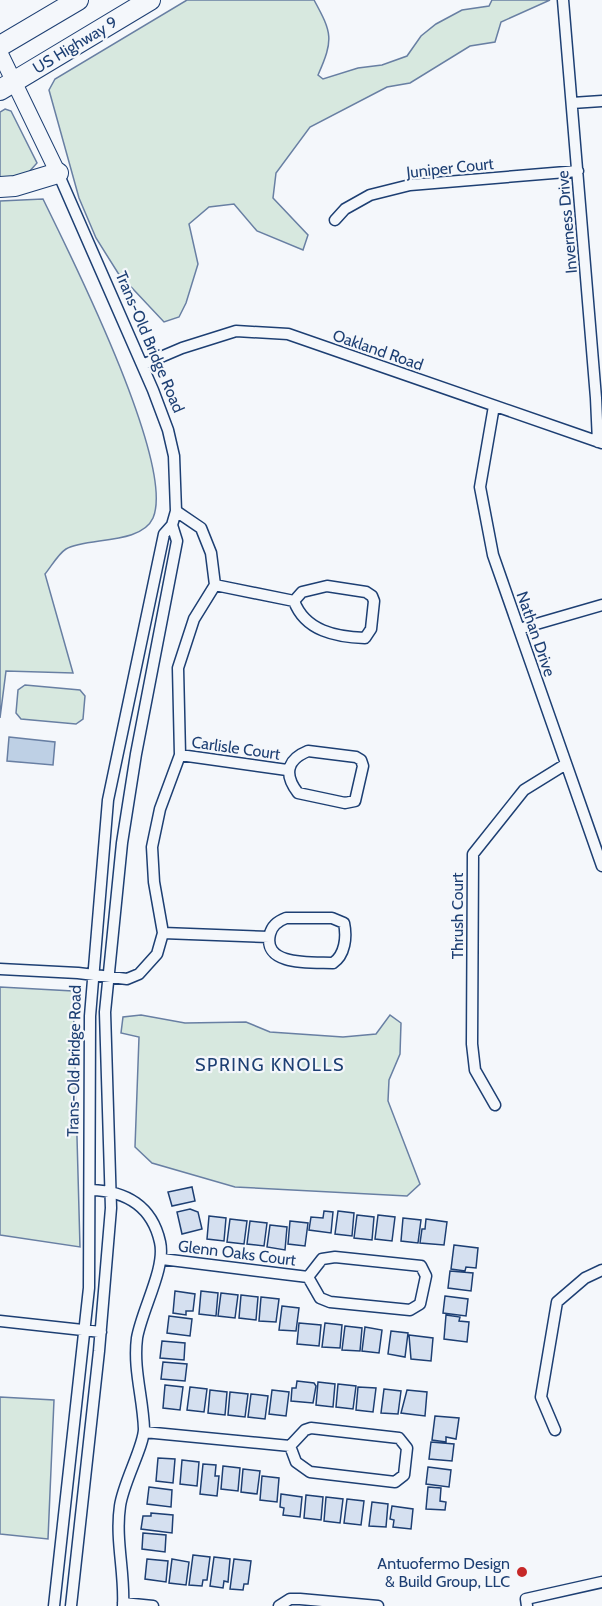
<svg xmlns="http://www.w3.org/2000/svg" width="602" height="1606" font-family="Cabin,sans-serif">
<rect width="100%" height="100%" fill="#f4f7fb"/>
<path fill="#d7e8df" stroke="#687fa3" stroke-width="1.5" d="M187,0H314C332,33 334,39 318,75L323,79L358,68L382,65L407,56L421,36L436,24L462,10L489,6L492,0H550L501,22L495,42L470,46L410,83L387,87L310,127L276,173L273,198L308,235L303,250L257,231L234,204L209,207L189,224L198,264L186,303L179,317L164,322L118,273L96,238L79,198L49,90L55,79Z
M5,109L11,111L37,163L28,173L0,179V112Z
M43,199C70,254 176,465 153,518C141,545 86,537 66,549C58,554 51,567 45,574L73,673L6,671L0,718V201Z
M25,685L80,690L85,696L83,719L76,724L21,719L16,713L18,690Z
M0,987L73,991L80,1247L0,1235Z
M141,1015L185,1023L246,1022L270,1032L343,1037L376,1034L390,1015L401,1023L400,1054L389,1080L388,1101L420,1184L407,1196L235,1187L152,1163L135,1147L139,1037L121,1033L123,1017Z
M0,1397L54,1400L48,1539L0,1534Z"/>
<path fill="#bed0e5" stroke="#687fa3" stroke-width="1.5" d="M9,737L55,742L53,765L7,761Z"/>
<path fill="#d5e0f0" stroke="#1d3f73" stroke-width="1.5" d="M192,1187L195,1201L172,1206L168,1192Z
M190,1209L198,1212L202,1229L182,1234L177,1212Z
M324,1211L333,1212L331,1233L309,1230L311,1217L323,1218Z
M338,1211L354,1213L352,1236L335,1234Z
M357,1215L374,1217L372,1240L354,1238Z
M378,1215L395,1217L392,1241L375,1239Z
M209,1216L226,1218L224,1241L207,1239Z
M403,1218L421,1220L418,1243L401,1241Z
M230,1219L247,1221L244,1244L227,1242Z
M426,1219L447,1222L444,1245L420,1243L422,1229H425Z
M250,1221L267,1223L264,1246L247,1244Z
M290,1221L308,1223L305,1246L288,1244Z
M270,1225L287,1227L285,1250L267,1247Z
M454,1245L478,1248L476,1268L466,1267L465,1271L451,1269Z
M450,1271L473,1273L471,1291L448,1288Z
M175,1291L195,1294L193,1311H186V1315L173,1313Z
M201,1291L218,1293L216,1316L199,1314Z
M221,1293L238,1295L235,1318L218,1316Z
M241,1295L258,1297L256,1320L239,1318Z
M445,1296L468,1299L466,1316L443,1313Z
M261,1297L279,1299L276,1322L259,1321Z
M282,1306L299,1308L296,1331L279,1330Z
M446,1315L460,1317L459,1321L469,1322L467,1342L444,1339Z
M169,1316L192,1319L190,1336L167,1333Z
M299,1323L321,1325L319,1346L297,1344Z
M325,1323L342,1325L340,1348L322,1347Z
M345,1326L362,1328L360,1351L342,1350Z
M365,1327L382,1330L379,1353L362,1351Z
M391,1331L408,1333L405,1357L388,1354Z
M409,1335L433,1338L431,1361L411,1359Z
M162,1341L185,1343L184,1360L160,1358Z
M163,1362L187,1364L185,1381L161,1379Z
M297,1381L314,1383L316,1386L313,1403L291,1401L292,1388H296Z
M318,1382L335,1384L333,1407L316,1405Z
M338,1384L356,1386L353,1409L336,1407Z
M165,1385L183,1387L180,1410L163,1408Z
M190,1387L207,1389L204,1412L187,1410Z
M358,1387L376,1388L373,1412L356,1410Z
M384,1389L401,1391L398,1414L381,1413Z
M210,1390L227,1392L225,1415L208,1413Z
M272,1390L289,1392L286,1416L269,1414Z
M407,1390L427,1392L425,1416L401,1413Z
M230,1392L248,1394L245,1417L228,1415Z
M251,1394L268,1396L265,1419L248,1417Z
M435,1416L459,1418L456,1439L446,1437V1442L432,1440Z
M431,1442L454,1444L452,1461L429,1459Z
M158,1458L175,1459L173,1483L156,1481Z
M182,1460L199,1462L197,1486L180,1484Z
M203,1464L216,1465L215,1476H219L217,1496L200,1494Z
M223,1466L240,1468L238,1491L221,1489Z
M428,1467L451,1470L449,1487L426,1484Z
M243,1469L260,1471L257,1494L241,1492Z
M262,1476L279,1478L277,1502L260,1500Z
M149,1487L172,1490L171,1507L147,1504Z
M428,1487L441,1488L440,1501L446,1502L445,1510L426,1509Z
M281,1494L302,1497L300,1517L283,1515L284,1508L280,1507Z
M306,1495L323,1497L321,1520L304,1518Z
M326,1497L343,1499L340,1523L324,1521Z
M347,1499L364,1501L361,1525L344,1523Z
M372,1502L388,1504L386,1527L369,1526Z
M392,1506L413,1509L411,1529L393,1527L394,1520L390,1519Z
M151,1513L173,1515L172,1533L141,1529L143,1516H151Z
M143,1533L166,1535L165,1552L142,1549Z
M193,1555L210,1557L207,1580H203L202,1586L189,1585Z
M214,1557L230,1559L228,1582L224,1581L223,1588L210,1586Z
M147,1559L168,1561L166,1582L145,1579Z
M172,1559L189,1562L186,1585L169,1583Z
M234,1559L251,1561L248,1584H244L243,1590L230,1589Z"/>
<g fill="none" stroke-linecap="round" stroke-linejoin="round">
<g stroke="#1d3f73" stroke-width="13">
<path id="street" d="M563,0L596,398L598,442
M572,103L602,101
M335,220L345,209L370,195L410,185L578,171
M142,365L182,348L236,331L288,334L602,443
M494,406L480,487L493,555L602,866
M215,585L294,601
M327,586L366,592L372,596L374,601L371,629L365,638C336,637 305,631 294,601L302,592Z
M519,629L602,605
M308,751L356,757L361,760L363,766L355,801L345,803L298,793C284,775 286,760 308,751Z
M180,755L287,770
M286,918H332L344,923C347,937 345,955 333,963C314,962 262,967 270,934C272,925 278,921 286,918Z
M163,933L269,937
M0,969L78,973L127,979L139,974L157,954L163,933L154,882L152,847L160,809L180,755L178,668L194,619L215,585L211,553L201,528L176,511
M495,1105L475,1070L472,1044L473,854L524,790L566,764
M91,1190C126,1191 152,1206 160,1242C166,1268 142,1309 137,1338C133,1369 143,1398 144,1429C144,1446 123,1483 120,1506C115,1540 125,1573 123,1606
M335,1257L421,1266L426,1276L420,1304L410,1310L330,1302L320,1298L308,1277L322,1259Z
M162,1259L308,1277
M0,1321L101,1332
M311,1428L399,1438L407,1448L404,1475L395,1482L310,1472L296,1462L290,1446L305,1430Z
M555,1430L541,1397L557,1302L585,1278L602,1270
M144,1432L290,1446
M123,1603L153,1606
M54,1606L89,1288L90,1016L108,800L164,534L172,525L176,511L174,456L168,430L153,390L58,173
M71,1606L99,1351L111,1208L105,1012L122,843L136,754L177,541L172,525
M279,1606L290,1599H300L378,1606
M527,1606L526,1599L602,1582"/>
</g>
<g stroke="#1d3f73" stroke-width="17">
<path id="secondary" d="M0,53L58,173"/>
</g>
<g stroke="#1d3f73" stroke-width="22">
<path id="highway" d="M0,46L78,0
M0,90L150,0
M0,187L15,186L58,173"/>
</g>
<use href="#street" stroke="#f4f7fb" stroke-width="10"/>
<use href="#secondary" stroke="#f4f7fb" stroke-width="15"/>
<use href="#highway" stroke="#f4f7fb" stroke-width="20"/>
</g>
<circle fill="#c62828" stroke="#f4f7fb" stroke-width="2" cx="522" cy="1572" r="6"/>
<g text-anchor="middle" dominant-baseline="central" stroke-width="4.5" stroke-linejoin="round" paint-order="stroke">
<g font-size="16" fill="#1d3f73" stroke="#f4f7fb">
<text transform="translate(75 45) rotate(-31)">US Highway 9</text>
<text transform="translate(450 168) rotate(-6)">Juniper Court</text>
<text transform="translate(567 222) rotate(-95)">Inverness Drive</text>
<text transform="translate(150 342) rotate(67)">Trans-Old Bridge Road</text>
<text transform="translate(378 350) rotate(19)">Oakland Road</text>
<text transform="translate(536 634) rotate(71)">Nathan Drive</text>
<text transform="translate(236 748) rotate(8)">Carlisle Court</text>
<text transform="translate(457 916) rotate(-90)">Thrush Court</text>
<text transform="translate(74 1061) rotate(-89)">Trans-Old Bridge Road</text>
<text transform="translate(237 1253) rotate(7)">Glenn Oaks Court</text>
</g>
<g font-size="16" fill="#1d3f73" stroke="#f4f7fb" text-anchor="end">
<text x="510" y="1563">Antuofermo Design<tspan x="510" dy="18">&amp; Build Group, LLC</tspan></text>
</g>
<g font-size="18" letter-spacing="1.5" fill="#1d3f73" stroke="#f4f7fb">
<text x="270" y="1065">SPRING KNOLLS</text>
</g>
</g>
</svg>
